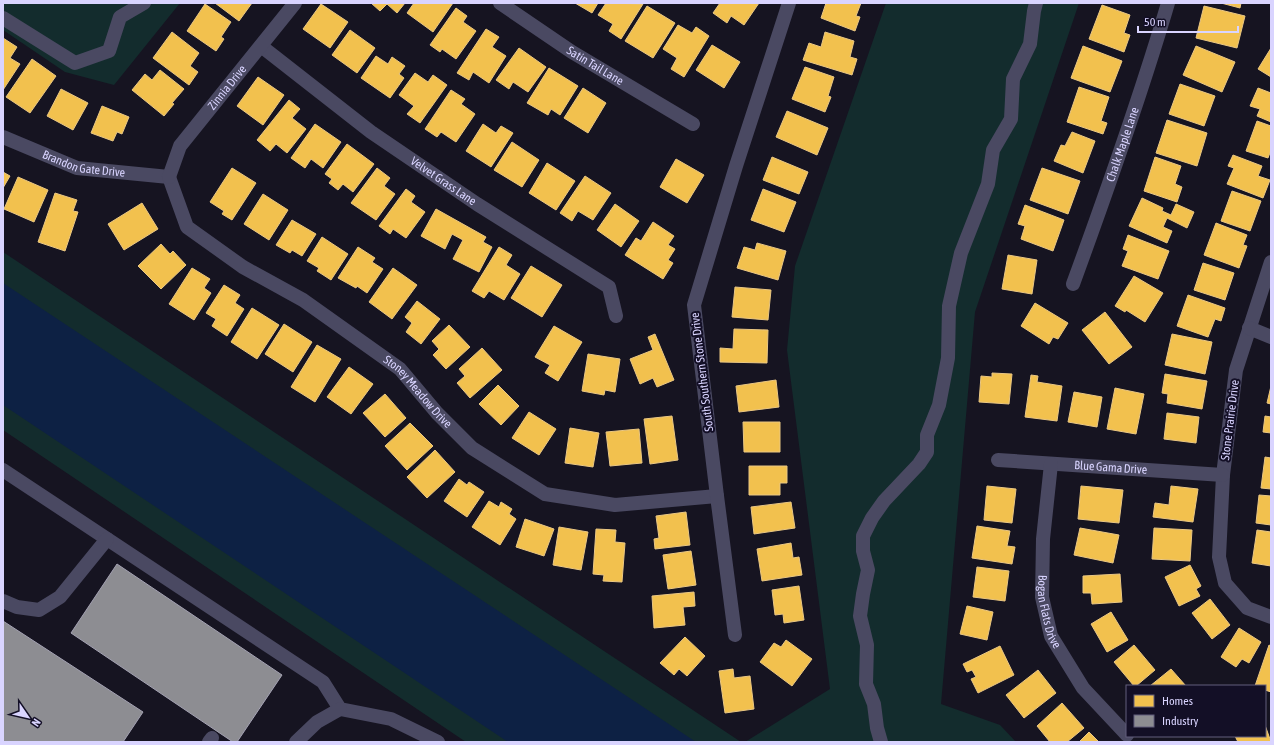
<svg xmlns="http://www.w3.org/2000/svg" width="1274" height="745" font-family="'Asap Condensed',sans-serif">
<rect width="100%" height="100%" fill="#161421"/>
<path fill="#132c2d" d="M3,3H180L114,85L65,72L3,30Z
M886,3H1079L975,312L941,704L1000,725L1016,742H745L830,689L787,350L795,266Z
M3,252L741,742H466L3,430Z"/>
<path fill="#0d2144" d="M3,283L696,742H508L3,405Z"/>
<path fill="#f2c14e" stroke="#eac783" d="M215,3H252L239,21Z
M371,3H405L397,13L387,4L380,11Z
M414,3H453L433,32L407,13Z
M575,3H598L592,13Z
M606,3L643,4L621,39L609,31L613,24L598,15Z
M720,3H759L744,25L731,16L727,23L713,13Z
M826,3H861L856,16L860,17L855,31L821,18Z
M1221,3H1241L1240,8Z
M205,4L231,22L221,37L224,39L216,51L187,31Z
M321,4L348,22L330,48L303,29Z
M1102,5L1130,15L1124,33L1130,35L1124,52L1089,39Z
M647,6L675,23L653,58L625,41Z
M1204,6L1245,16L1237,48L1196,38Z
M456,8L467,16L463,22L476,31L456,59L442,49L440,52L430,45Z
M678,25L692,33L696,27L709,36L684,77L671,69L677,58L663,49Z
M486,29L499,37L492,47L506,56L489,83L473,72L469,80L457,73Z
M350,30L375,48L357,73L332,55Z
M172,32L199,53L190,66L198,72L189,85L153,58Z
M825,32L854,41L850,57L857,59L852,75L803,60L809,43L821,47Z
M3,38L17,47L10,58L20,64L3,90Z
M712,45L740,62L724,88L696,70Z
M1083,46L1122,61L1110,92L1071,78Z
M1196,46L1235,62L1222,92L1183,75Z
M519,48L546,67L528,92L513,82L509,89L496,80Z
M1271,48V77L1258,69Z
M376,56L388,64L392,57L405,66L399,74L404,78L390,98L361,78Z
M32,59L56,76L30,113L6,97Z
M805,67L834,77L828,96L831,97L825,112L792,99Z
M549,68L578,86L560,115L551,109L548,115L527,103Z
M160,70L184,89L172,103L174,104L164,116L132,90L145,74L152,80Z
M415,73L428,82L433,75L447,85L420,123L407,114L414,106L399,95Z
M258,77L284,95L263,125L237,106Z
M1180,84L1215,96L1204,126L1169,114Z
M1079,87L1109,97L1101,121L1107,123L1103,134L1067,122Z
M583,88L606,103L588,133L564,118Z
M1258,88L1271,93V122L1257,116L1260,109L1250,106Z
M61,89L88,103L73,130L47,116Z
M451,90L465,99L461,104L475,114L456,142L441,132L437,137L425,129Z
M289,100L300,109L292,118L306,129L287,153L276,144L270,151L257,140Z
M102,106L129,117L122,134L117,132L113,141L91,133Z
M787,111L828,128L817,155L776,137Z
M1167,120L1207,133L1197,166L1156,153Z
M1257,121L1271,126V150L1268,158L1246,151Z
M315,124L341,142L323,168L311,159L305,168L291,158Z
M483,124L496,133L501,126L513,133L491,167L466,151Z
M1072,132L1095,141L1083,173L1054,161L1061,145L1065,146Z
M512,142L539,160L522,187L494,170Z
M347,144L374,164L353,192L343,184L338,190L329,183L332,179L325,174Z
M1233,155L1262,166L1258,176L1270,180L1263,198L1227,184L1234,168L1228,166Z
M772,157L808,172L799,194L763,180Z
M1155,157L1181,166L1175,184L1182,187L1177,202L1144,191Z
M676,159L704,175L687,203L660,187Z
M547,163L575,181L556,210L529,193Z
M232,168L256,183L232,220L222,214L224,211L210,202Z
M377,168L390,178L384,186L395,194L376,220L351,203Z
M1042,168L1080,181L1068,214L1030,200Z
M3,172L10,176L3,188Z
M585,176L611,193L593,220L578,211L572,221L560,213Z
M18,177L48,190L34,222L4,209Z
M406,189L415,196L411,202L425,212L406,238L393,229L390,234L379,226Z
M763,189L796,202L784,232L751,220Z
M1232,191L1261,201L1250,231L1221,221Z
M55,193L77,200L73,211L78,212L65,251L38,242Z
M263,194L288,210L269,240L244,224Z
M1142,198L1163,208L1162,211L1171,215L1176,204L1194,212L1187,228L1167,218L1163,227L1172,231L1167,243L1129,226Z
M142,203L158,229L124,250L108,224Z
M615,204L639,221L621,247L597,230Z
M1025,205L1064,220L1053,251L1021,239L1025,226L1018,224Z
M436,209L486,237L483,242L492,247L479,272L453,259L463,240L452,234L445,249L421,236Z
M292,220L316,234L302,256L292,250L290,253L276,245Z
M653,222L674,236L668,245L675,249L668,260L673,263L663,279L625,255L636,238L641,241Z
M1216,223L1247,235L1243,245L1247,246L1239,268L1204,255Z
M1128,235L1169,251L1158,279L1122,266L1128,251L1123,249Z
M322,237L348,254L331,280L317,271L319,268L307,261Z
M757,243L786,251L778,280L737,268L744,247L755,250Z
M161,244L170,254L173,251L186,265L161,289L138,266Z
M358,247L375,258L372,262L383,269L367,293L357,286L356,288L338,278Z
M499,247L512,255L506,265L520,274L504,300L489,291L484,298L472,291Z
M1008,255L1037,260L1032,294L1002,289Z
M1203,263L1234,273L1225,300L1194,290Z
M531,266L562,285L542,317L511,298Z
M192,268L210,279L204,288L211,293L194,320L169,304Z
M393,268L417,285L392,319L369,302Z
M1134,276L1163,293L1145,322L1126,310L1125,312L1115,306Z
M224,285L240,295L235,303L244,309L227,336L212,326L216,319L206,313Z
M735,287L771,290L768,320L732,317Z
M1188,295L1225,308L1221,321L1215,319L1208,337L1177,326Z
M417,301L440,319L421,344L406,332L412,323L405,317Z
M1035,303L1068,323L1058,339L1053,337L1049,344L1021,326Z
M252,308L279,325L257,359L231,342Z
M1105,312L1132,347L1109,364L1082,330Z
M284,324L312,342L293,372L265,354Z
M449,325L470,347L446,369L433,355L439,349L432,341Z
M554,326L582,342L558,381L545,373L550,365L535,357Z
M734,329L768,330L767,363L720,362V348L733,349Z
M655,334L674,380L657,387L653,378L640,384L630,359L653,350L648,337Z
M1172,334L1212,342L1205,374L1165,365Z
M317,345L341,359L315,402L291,387Z
M482,348L502,370L470,398L457,383L465,376L459,369Z
M588,354L620,359L615,392L605,390L604,395L582,391Z
M349,367L373,384L351,414L327,397Z
M992,373L1012,374L1009,404L979,402L981,376L992,377Z
M1165,374L1207,381L1202,409L1167,403L1168,394L1162,393Z
M1031,375L1038,376L1037,382L1062,386L1057,421L1025,417Z
M776,380L779,407L739,412L736,386Z
M498,385L519,406L501,425L479,404Z
M1271,386V404L1267,403Z
M1115,388L1144,394L1136,434L1107,429Z
M1074,392L1102,397L1097,427L1068,422Z
M385,394L406,418L385,437L363,413Z
M529,412L556,429L539,455L512,438Z
M1167,413L1199,417L1196,443L1164,439Z
M672,416L678,460L650,464L644,419Z
M1265,416L1271,417V433L1263,432Z
M743,422H780V452H744Z
M410,423L433,446L407,470L385,446Z
M570,428L599,433L593,467L565,463Z
M639,429L642,463L610,466L606,432Z
M435,450L455,472L427,498L407,477Z
M1265,457L1271,458V489L1261,488Z
M749,466H787V483H780V495H749Z
M459,479L467,485L469,482L484,492L467,517L444,501Z
M987,486L1016,489L1012,523L984,520Z
M1081,486L1123,490L1119,523L1078,519Z
M1171,486L1198,489L1193,522L1153,517L1155,503L1169,505Z
M1259,495L1271,496V525L1256,523Z
M489,501L499,507L501,502L512,509L509,514L516,519L500,545L472,527Z
M791,502L795,528L754,534L751,507Z
M686,512L690,545L655,549L654,539L659,538L656,516Z
M525,519L554,529L544,556L516,547Z
M977,526L1010,531L1007,546L1015,547L1012,564L972,558Z
M559,527L588,532L581,570L553,565Z
M1080,528L1119,535L1113,563L1074,555Z
M1154,528L1192,530L1190,561L1152,559Z
M596,529L616,530L615,542L625,543L622,582L603,581L604,575L593,574Z
M1257,530L1271,532V566L1252,563Z
M791,543L793,558L799,557L802,575L762,581L757,549Z
M691,551L696,585L668,589L663,555Z
M1190,565L1201,586L1196,589L1200,596L1179,606L1165,577Z
M977,567L1009,571L1005,601L973,597Z
M1120,574L1122,602L1092,604L1091,593H1083V576Z
M799,586L804,620L784,623L783,614L775,615L772,590Z
M694,592L695,606L683,607L685,625L654,628L652,596Z
M1210,599L1230,625L1212,639L1192,613Z
M967,606L993,612L987,640L960,634Z
M1111,612L1128,640L1107,652L1091,624Z
M1239,628L1261,642L1249,663L1242,659L1236,667L1221,657Z
M685,637L705,656L687,676L679,669L674,675L660,663Z
M786,640L812,659L792,686L760,662L774,643L781,647Z
M1134,645L1155,670L1136,686H1134L1114,662Z
M1269,645L1271,646V692L1265,690V686H1255Z
M1000,646L1014,675L978,693L971,679L976,677L972,670L967,672L963,664Z
M733,669L734,678L750,676L754,709L725,713L719,671Z
M1171,669L1186,686H1150Z
M1038,670L1056,693L1024,718L1006,695Z
M1062,703L1084,728L1067,742H1050L1037,726Z
M1265,725L1271,742H1238L1235,736H1265Z
M1089,732L1099,742H1079Z"/>
<path fill="#8d8d92" stroke="#a4a2b3" d="M117,564L282,675L237,742H233L71,633Z
M3,621L143,712L123,742H3Z"/>
<g fill="none" stroke-linecap="round" stroke-linejoin="round">
<g stroke="#4a4962" stroke-width="14">
<path id="s1" d="M500,3L572,52L693,124"/>
<path d="M3,18L75,63L109,51L120,17L144,3"/>
<path id="s2" d="M261,46L371,132L477,204L609,287L616,316"/>
<path id="s3" d="M3,137L77,168L169,177"/>
<path id="s4" d="M169,177L187,227L243,267L303,300L400,369L437,413L472,448L545,494L615,505L717,496"/>
<path id="s5" d="M169,177L180,146L295,3"/>
<path d="M1271,262L1236,370L1223,475L1219,557L1225,583L1247,608L1271,617"/>
<path id="s6" d="M1073,284C1107,191 1140,98 1168,3"/>
<path d="M1249,328L1271,337"/>
<path id="s7" d="M998,460L1223,475"/>
<path id="s8" d="M1051,464L1043,539L1042,597L1051,636L1083,688L1127,735"/>
<path d="M3,470L323,682L340,709L391,719L438,742"/>
<path d="M3,601L17,607L39,610L60,597L107,539"/>
<path d="M735,635L717,496L694,305L736,166L789,3"/>
<path d="M209,742L212,738"/>
<path d="M296,742L317,722L340,709"/>
<path d="M881,742L877,728L874,704L866,684L867,645L860,616L863,594L868,570L863,551V536L872,518L884,501L919,464L927,452V435L939,405L948,358L949,306L961,253L988,184L993,150L1011,119L1013,79L1030,44L1034,11L1036,3"/>
</g>
</g>
<g text-anchor="middle" dominant-baseline="central" stroke-width="4" stroke-linejoin="round" paint-order="stroke">
<g font-size="12" fill="#d9d4ff" stroke="#130f26">
<text stroke="none"><textPath href="#s1" startOffset="114">Satin Tail Lane</textPath></text>
<text stroke="none"><textPath href="#s5" startOffset="108">Zinnia Drive</textPath></text>
<text stroke="none"><textPath href="#s6" startOffset="148">Chalk Maple Lane</textPath></text>
<text stroke="none"><textPath href="#s3" startOffset="86">Brandon Gate Drive</textPath></text>
<text stroke="none"><textPath href="#s2" startOffset="227">Velvet Grass Lane</textPath></text>
<text transform="translate(702 372) rotate(-97)">South Southern Stone Drive</text>
<text stroke="none"><textPath href="#s4" startOffset="338">Stoney Meadow Drive</textPath></text>
<text transform="translate(1230 420) rotate(-83)">Stone Prairie Drive</text>
<text stroke="none"><textPath href="#s7" startOffset="113">Blue Gama Drive</textPath></text>
<text stroke="none"><textPath href="#s8" startOffset="149">Bogan Flats Drive</textPath></text>
</g>
</g>
<rect width="1274" height="745" fill="none" stroke="#d9d4ff" stroke-width="8"/>
<rect x="1126" y="685" width="140" height="52" fill="#130f26" stroke="#625e7d"/>
<rect x="1134" y="695" width="20" height="12" fill="#f2c14e" stroke="#625e7d"/>
<text x="1162" y="705" font-size="12" fill="#d9d4ff">Homes</text>
<rect x="1134" y="715" width="20" height="12" fill="#8d8d92" stroke="#625e7d"/>
<text x="1162" y="725" font-size="12" fill="#d9d4ff">Industry</text>
<g transform="translate(28 717) rotate(124)" stroke="#130f26" stroke-width="3" paint-order="stroke">
<path d="M0-3L7 15L0 10L-7 15Z" fill="#d9d4ff"/>
<text y="-6" font-size="11" font-weight="bold" text-anchor="middle" fill="#d9d4ff">N</text>
</g>
<path d="M1138 26v6h100v-6" fill="none" stroke="#d9d4ff" stroke-width="2"/>
<text x="1144" y="26" font-size="12" fill="#d9d4ff" stroke="#130f26" stroke-width="3" paint-order="stroke">50 m</text>
</svg>
